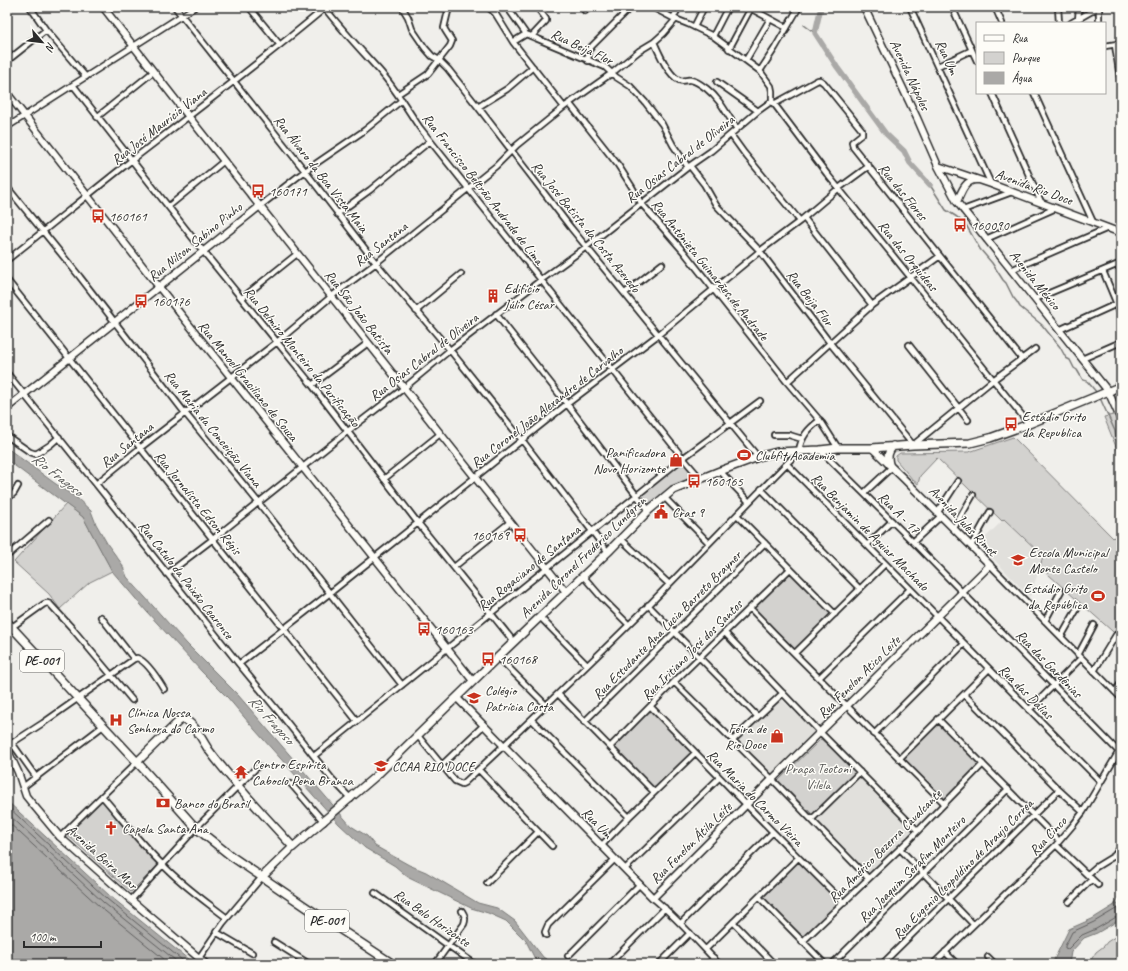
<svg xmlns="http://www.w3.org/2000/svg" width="1128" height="971" font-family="Caveat,sans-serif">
<rect width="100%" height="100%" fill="#f0efeb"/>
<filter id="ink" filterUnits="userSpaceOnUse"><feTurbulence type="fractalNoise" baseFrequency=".025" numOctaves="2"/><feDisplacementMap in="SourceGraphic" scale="8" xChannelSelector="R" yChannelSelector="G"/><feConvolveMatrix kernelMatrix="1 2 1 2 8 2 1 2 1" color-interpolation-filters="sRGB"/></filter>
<g filter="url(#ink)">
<path fill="#e1e0dc" d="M1004,519L1043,557L1030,597L979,544Z
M780,698L816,733L772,775L739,740Z
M860,776L912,830L869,873L816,819Z"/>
<path fill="#d3d2cf" stroke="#7f7e7d" d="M1118,414L1121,421V459L1104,417Z
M1013,437L1113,538L1121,530V639L1040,567L1043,556L1004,519L1002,521L937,458L920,476L918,484L913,480L896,460V456L900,453L969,452Z
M681,458L694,476L664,492L650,504L638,491Z
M66,504L83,517L112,571L90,582L60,609L49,594L14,562Z
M791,572L833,614L796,650L754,608Z
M651,710L694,753L656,791L613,748Z
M939,723L981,765L944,801L902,759Z
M821,739L857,771L813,815L778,781Z
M102,799L159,864L131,892L66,834Z
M798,861L842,903L804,940L762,898Z
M1121,933V964H1090L1091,960L1096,952L1104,946L1107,942Z"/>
<path fill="#aaa9a7" stroke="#777775" d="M7,448L53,482L78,499L91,511L96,524L108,545L122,564L127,577L187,644L238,695L351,826L367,836L375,846L409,865L426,872L478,903L497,908L515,921L543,957L553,964H539L536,961L526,941L506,921L488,913L471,908L409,878L395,866L365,848L339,824L255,730L228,698L202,672L147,612L112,571L83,517L7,460Z
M7,801L110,896L194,964H7Z
M1121,901V919L1097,933L1084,938L1071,952L1069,964H1052L1069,929L1092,919Z"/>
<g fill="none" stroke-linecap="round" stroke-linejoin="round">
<path stroke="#5e5d5d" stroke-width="1" d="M7,806L107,899L187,964
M7,813L104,903L180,964
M7,821L100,907L170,964
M1121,906L1094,922L1072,932L1065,946V948L1068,949L1082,935L1096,929L1118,916L1121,915"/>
<path stroke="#777775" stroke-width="1.5" d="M804,25L815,33
M930,185L946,210L957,217L966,225L980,249L992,263L1003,280L1006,283L1013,297L1017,302L1020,307L1042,325L1060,347L1066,358L1070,360L1074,368L1077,370L1083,380L1087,381L1097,393
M1100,398L1115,431L1116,439L1119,443L1121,452
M1114,906L1121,893"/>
<path stroke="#aaa9a7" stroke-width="5.5" d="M821,7L815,33L837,67L886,134L904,151L910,163L930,185"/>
<g stroke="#2b2b2b" stroke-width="8">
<path id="street" d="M30,7L46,30L86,77
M175,7L305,171L376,263L450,350L522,440L608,552
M249,7L280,45
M324,7C341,29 360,49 379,70C395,88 407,109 420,128L683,458L701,479
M402,7L408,17L412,29L425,48L432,56L439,60L448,69L478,107L571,228L758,457
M488,7L495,13L513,42L564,107
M507,7L526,34L605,67L616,77L630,86L645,102L662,124L673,145L688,167
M652,7L673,18L688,24L713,36L760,71L771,86L772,91V101
M748,7L787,28
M910,7L991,184
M952,7L977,61
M995,7L1002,23
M1058,7L1059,23
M1099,7V23
M327,11L333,7
M585,11L588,7
M673,18L679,7
M1078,21L1079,7
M1071,23L1099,7
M694,27L704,7
M532,36L546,21V19L537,7
M713,36L728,7
M513,42L526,34
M654,42C659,53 668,75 679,80C684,82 687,79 691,80C697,81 703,86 707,89C721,100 727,115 737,129
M1115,45L1121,85
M1105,46L1117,44L1121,40
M729,49L751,8
M746,60L770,19
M7,61L46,30
M588,61L589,50L592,46L631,7
M938,66L972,50
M760,71L775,48L799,7
M717,82L758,111
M73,85L203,251L312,385L418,523L514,642
M992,93L1041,202
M1034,93L1093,222
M398,94L428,74L450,46L452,41L445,30L444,28L449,7
M772,101L827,174L1029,424
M569,103L618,165L632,187L641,203L684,252L787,382L822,423L838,448
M774,104L818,80H820L824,83L862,130V134L852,142L853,147L1022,359
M478,107L507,89L533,67
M97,117L153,72
M7,127L195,7
M731,135L744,153L800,221
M690,166L704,184L716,205L760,251L830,343L913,445L993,380L1035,349
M7,187L80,277L185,413L258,502L402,685
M169,206L224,161
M260,206L305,171L365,130L402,100
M963,210L1012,192
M337,214L370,190L430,141
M804,218L872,305
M986,239L1056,208
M7,260C49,227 90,193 132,160C197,110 262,61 325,8
M1011,270L1108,228
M1103,271L1121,314
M7,280L357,721
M625,293L662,264
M242,298L297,254
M1035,299L1121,263
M416,311L461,274
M496,314L567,404L637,496L649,510
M1059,330L1121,302
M909,345L968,420
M1082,359L1121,342
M7,373L96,484L239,664L282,716L332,779L351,799
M787,382L872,305L940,256
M312,385L368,343
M774,435H789L802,439
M7,436L30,452L36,454L50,445L59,437
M820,450L913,542L1119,752
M787,464L1101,782
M720,471L749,502
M384,479L440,434
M96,484L140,448L277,342L332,296L376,263L496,166L517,145L564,107L612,73L639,51L654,42L664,33L676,19
M761,489L860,589
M864,493L892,467
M664,497L709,543
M7,499L14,493L18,486
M938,512L958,481
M737,515L835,614
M954,528L973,495
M621,539L669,584
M913,542L941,516
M867,545L892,521
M971,546L990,512
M7,556L49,520
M990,565L1121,698
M454,567L510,522
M167,574L213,539L348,431L404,388L450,350L541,280L586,247L688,167L711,151L758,111L772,101
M583,576L602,598L628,624
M648,605L757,716
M750,608L775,634L944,803
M101,617L134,659
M540,617L587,665
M1045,621L1061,591
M12,627L44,604L47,603L50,604L71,627L132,700
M725,633L820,732L917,830
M1061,637L1077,609
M795,653L885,564
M1078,655L1094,625
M498,657L546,705
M239,664L330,593L567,404L658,335L760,251L800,221L839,188L869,166
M1094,671L1116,635
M819,678L910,589
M674,682L772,779L868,878
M1115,692L1121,683
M558,694L654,792
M964,694L1059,790L1083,812
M651,707L773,832L844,903
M1029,710L1081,658
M938,719L1059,841
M532,720L629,817
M584,722L765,543
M874,734L964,644
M418,736L455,781L462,784L464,783C526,725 587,666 647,607C698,555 748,503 799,451C801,437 808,429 820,420
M733,740L783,693
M12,743L36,777
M7,745L12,743L43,723L134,659L137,658C147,661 158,679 164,689
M610,747L674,682L790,569
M314,756L683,458L760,401
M899,759L989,669
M442,765L484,725
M479,770L552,846
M291,784L324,822
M23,787L103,726
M102,796C122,819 141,844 163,865C182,885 205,901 227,918
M812,819L860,772
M60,837L137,762
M602,845L629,817L695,753
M1056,845L1098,885
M900,849L973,924
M625,869L719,778
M1088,874L1096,867L1114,856L1121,847
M487,883L538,832
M375,893L449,946L475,964
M759,897L825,964
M653,898C677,918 698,942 719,964
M131,900L196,828L258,766
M1069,902L1092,879
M733,922L774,964
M681,923L773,832
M216,932L252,953
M546,935L545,932L548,925L615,859
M274,942L309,964
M802,942L909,840L983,764
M706,949L798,858
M945,952L957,964
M568,956L640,884
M988,957L995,964
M199,958L223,923L262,877
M435,964L464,924C466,918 465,916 462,911
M609,964L665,908
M659,964L690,933
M708,964L714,958
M832,964L1008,789
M882,964L1059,790
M933,964L1056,845L1073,825L1083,812L1121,748"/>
</g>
<g stroke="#2b2b2b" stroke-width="9">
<path id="secondary" d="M103,7L189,117L566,592
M864,7L917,118L938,166L957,202L1108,391L1121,420
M7,93L159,287L473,681
M938,166L991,184L1121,233
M957,202C961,193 965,179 977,180
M7,408L260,206
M457,698L653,898L746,805L990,565L904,479L872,448
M7,749L18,772L26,796L30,801L60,837L131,900L206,964"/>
</g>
<g stroke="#2b2b2b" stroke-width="10">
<path id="primary" d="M889,464C887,456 888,452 893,446
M7,622L137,762L196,828L231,856L306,907L393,964
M137,762L179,721L183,719C194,722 202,740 208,749C234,784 264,815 293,847
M262,877L293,847L377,775L498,657L608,552L649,510L673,490L720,471L758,457L777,452L820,450L838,448H872L913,445L970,443L990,438L1029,424L1121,386"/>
</g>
<use href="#street" stroke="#fdfcf7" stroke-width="4.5"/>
<use href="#secondary" stroke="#fdfcf7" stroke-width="6"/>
<use href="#primary" stroke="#fdfcf7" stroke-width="7"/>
</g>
</g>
<defs>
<g id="bus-bare" transform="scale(1.08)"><path d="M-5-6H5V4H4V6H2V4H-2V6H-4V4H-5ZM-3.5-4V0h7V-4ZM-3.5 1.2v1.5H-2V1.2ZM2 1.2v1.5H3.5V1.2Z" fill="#c8321e" stroke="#fdfcf7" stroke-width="2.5" paint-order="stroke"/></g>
<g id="building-bare" transform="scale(1.08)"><path d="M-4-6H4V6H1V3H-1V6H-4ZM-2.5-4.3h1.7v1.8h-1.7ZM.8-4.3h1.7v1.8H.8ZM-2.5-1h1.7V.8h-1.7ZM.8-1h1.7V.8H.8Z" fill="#c8321e" stroke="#fdfcf7" stroke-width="2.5" paint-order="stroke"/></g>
<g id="stadium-bare" transform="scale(1.08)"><path d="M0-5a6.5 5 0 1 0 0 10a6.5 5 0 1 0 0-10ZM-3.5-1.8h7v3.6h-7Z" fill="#c8321e" stroke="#fdfcf7" stroke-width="2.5" paint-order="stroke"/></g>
<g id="shop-bare" transform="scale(1.08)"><path d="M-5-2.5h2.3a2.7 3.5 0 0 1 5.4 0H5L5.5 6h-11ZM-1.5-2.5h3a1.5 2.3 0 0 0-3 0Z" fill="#c8321e" stroke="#fdfcf7" stroke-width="2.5" paint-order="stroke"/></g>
<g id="civic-bare" transform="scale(1.08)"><path d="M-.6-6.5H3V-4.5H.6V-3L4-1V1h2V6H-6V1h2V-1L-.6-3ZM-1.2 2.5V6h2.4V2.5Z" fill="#c8321e" stroke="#fdfcf7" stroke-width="2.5" paint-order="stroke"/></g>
<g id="school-bare" transform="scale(1.08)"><path d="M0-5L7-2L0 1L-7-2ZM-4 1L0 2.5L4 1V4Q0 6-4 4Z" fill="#c8321e" stroke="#fdfcf7" stroke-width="2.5" paint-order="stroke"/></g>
<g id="hospital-bare" transform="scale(1.08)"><path d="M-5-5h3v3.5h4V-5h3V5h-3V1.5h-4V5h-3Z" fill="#c8321e" stroke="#fdfcf7" stroke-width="2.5" paint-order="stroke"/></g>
<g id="temple-bare" transform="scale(1.08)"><path d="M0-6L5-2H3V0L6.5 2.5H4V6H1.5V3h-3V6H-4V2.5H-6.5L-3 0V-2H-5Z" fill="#c8321e" stroke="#fdfcf7" stroke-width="2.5" paint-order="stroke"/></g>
<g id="bank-bare" transform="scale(1.08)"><path d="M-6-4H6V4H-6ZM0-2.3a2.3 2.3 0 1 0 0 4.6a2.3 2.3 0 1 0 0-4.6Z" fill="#c8321e" stroke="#fdfcf7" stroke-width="2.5" paint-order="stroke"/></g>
<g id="church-bare" transform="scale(1.08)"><path d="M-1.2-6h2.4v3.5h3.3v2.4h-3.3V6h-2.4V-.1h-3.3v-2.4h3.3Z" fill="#c8321e" stroke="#fdfcf7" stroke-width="2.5" paint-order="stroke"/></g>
</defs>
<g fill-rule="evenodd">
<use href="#bus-bare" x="258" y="191"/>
<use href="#bus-bare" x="98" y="216"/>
<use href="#bus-bare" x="960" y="225"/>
<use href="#building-bare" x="493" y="296"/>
<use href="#bus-bare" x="141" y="301"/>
<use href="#bus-bare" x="1011" y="424"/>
<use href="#stadium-bare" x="744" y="455"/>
<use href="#shop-bare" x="676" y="460"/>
<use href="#bus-bare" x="694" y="481"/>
<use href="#civic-bare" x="661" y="512"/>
<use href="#bus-bare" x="520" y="535"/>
<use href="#school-bare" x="1018" y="560"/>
<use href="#stadium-bare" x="1098" y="596"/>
<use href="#bus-bare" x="424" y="629"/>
<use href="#bus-bare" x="488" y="659"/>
<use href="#school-bare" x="474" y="698"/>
<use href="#hospital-bare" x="116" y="720"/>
<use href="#shop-bare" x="777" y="736"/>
<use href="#school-bare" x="381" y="766"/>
<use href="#temple-bare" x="241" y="772"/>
<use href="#bank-bare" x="163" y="803"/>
<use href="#church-bare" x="111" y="828"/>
</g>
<g text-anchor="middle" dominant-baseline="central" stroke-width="3" stroke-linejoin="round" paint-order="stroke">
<g fill="#fdfcf7" stroke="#6a6a68" stroke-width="1">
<rect x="20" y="650" width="44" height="22" rx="3"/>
<rect x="305" y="910" width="44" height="22" rx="3"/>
</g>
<g font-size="13" font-weight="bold" fill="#2b2b2b">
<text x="42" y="661">PE-001</text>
<text x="327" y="921">PE-001</text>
</g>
<g font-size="14" fill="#2b2b2b" stroke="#fdfcf7">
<text transform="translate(582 47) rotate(25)">Rua Beija Flor</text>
<text transform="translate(947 57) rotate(65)">Rua Um</text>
<text transform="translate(910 75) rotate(65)">Avenida Nápoles</text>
<text transform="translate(159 126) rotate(-38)">Rua José Maurício Viana</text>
<text transform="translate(680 159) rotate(-38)">Rua Osias Cabral de Oliveira</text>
<text transform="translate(321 174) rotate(52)">Rua Álvaro da Boa Vista Maia</text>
<text transform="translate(1034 187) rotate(20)">Avenida Rio Doce</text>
<text transform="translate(483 189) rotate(52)">Rua Francisco Beltrão Andrade de Lima</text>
<text transform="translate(903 192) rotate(51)">Rua das Flores</text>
<text transform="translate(586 227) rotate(51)">Rua José Batista da Costa Azevedo</text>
<text transform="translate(195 242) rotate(-39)">Rua Nilson Sabino Pinho</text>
<text transform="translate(381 244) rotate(-38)">Rua Santana</text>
<text transform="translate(908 256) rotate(51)">Rua das Orquídeas</text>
<text transform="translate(710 270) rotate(51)">Rua Antônieta Guimarães de Andrade</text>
<text transform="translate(1035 280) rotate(51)">Avenida México</text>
<text transform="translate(810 298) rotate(52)">Rua Beija Flor</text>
<text transform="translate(359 312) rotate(52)">Rua São João Batista</text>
<text transform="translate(302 357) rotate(51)">Rua Delmiro Monteiro da Purificação</text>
<text transform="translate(424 357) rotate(-38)">Rua Osias Cabral de Oliveira</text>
<text transform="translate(248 381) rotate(51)">Rua Manoel Graciliano de Souza</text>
<text transform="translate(547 407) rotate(-38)">Rua Coronel João Alexandre de Carvalho</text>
<text transform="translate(213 429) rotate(51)">Rua Maria da Conceição Viana</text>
<text transform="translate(127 445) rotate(-39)">Rua Santana</text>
<text transform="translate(198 503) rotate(51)">Rua Jornalista Edson Régis</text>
<text transform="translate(899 513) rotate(45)">Rua A - 17</text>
<text transform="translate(963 521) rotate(46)">Avenida Jules Rimet</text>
<text transform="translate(870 532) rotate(45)">Rua Benjamin de Aguiar Machado</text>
<text transform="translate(583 557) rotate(-44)">Avenida Coronel Frederico Lundgren</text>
<text transform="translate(529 568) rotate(-39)">Rua Rogaciano de Santana</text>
<text transform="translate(186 580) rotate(52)">Rua Catulo da Paixão Cearense</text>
<text transform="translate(667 625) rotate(-45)">Rua Estudante Ana Lucia Barreto Brayner</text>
<text transform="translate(692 650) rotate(-45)">Rua Iritiano José dos Santos</text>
<text transform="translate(1049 664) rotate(46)">Rua das Gardênias</text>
<text transform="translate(859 677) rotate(-45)">Rua Fenelon Atico Leite</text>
<text transform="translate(1026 692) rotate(45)">Rua das Dálias</text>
<text transform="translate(755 798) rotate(45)">Rua Maria do Carmo Vieira</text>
<text transform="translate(597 823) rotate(45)">Rua Um</text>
<text transform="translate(1048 836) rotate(-47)">Rua Cinco</text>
<text transform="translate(691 843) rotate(-45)">Rua Fenelon Átila Leite</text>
<text transform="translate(885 846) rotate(-45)">Rua Américo Bezerra Cavalcante</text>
<text transform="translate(102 857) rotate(42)">Avenida Beira Mar</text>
<text transform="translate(912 869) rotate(-45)">Rua Joaquim Serafim Monteiro</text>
<text transform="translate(963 869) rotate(-45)">Rua Eugenio Leopoldino de Araujo Correa</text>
<text transform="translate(432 918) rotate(35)">Rua Belo Horizonte</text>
</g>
<g font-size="14" fill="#2b2b2b" stroke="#fdfcf7" text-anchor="start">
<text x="269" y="191">160171</text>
<text x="109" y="216">160161</text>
<text x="971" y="225">160090</text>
<text x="504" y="288">Edifício<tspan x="504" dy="16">Júlio César</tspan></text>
<text x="152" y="301">160176</text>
<text x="1022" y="416">Estádio Grito<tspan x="1022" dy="16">da Republica</tspan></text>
<text x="665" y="452" text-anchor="end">Panificadora<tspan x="665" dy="16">Novo Horizonte</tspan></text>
<text x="755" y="455">Clubfit Academia</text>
<text x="705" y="481">160165</text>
<text x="672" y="512">Cras 9</text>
<text x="509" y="535" text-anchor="end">160169</text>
<text x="1029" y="552">Escola Municipal<tspan x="1029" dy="16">Monte Castelo</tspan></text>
<text x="1087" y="588" text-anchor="end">Estádio Grito<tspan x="1087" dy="16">da República</tspan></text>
<text x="435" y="629">160163</text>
<text x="499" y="659">160168</text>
<text x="485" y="690">Colégio<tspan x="485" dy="16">Patrícia Costa</tspan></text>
<text x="127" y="712">Clínica Nossa<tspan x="127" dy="16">Senhora do Carmo</tspan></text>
<text x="766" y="728" text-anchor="end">Feira de<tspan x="766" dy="16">Rio Doce</tspan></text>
<text x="252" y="764">Centro Espírita<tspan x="252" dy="16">Caboclo Pena Branca</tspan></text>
<text x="392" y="766">CCAA RIO DOCE</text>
<text x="174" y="803">Banco do Brasil</text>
<text x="122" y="828">Capela Santa Ana</text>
</g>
<g font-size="14" fill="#555554" stroke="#fdfcf7">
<text x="818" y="768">Praça Teotoni<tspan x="818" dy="16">Vilela</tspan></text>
</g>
<g font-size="15" font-style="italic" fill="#575756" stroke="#fdfcf7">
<text transform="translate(57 475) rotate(38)">Rio Fragoso</text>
<text transform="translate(271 720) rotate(48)">Rio Fragoso</text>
</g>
</g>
<rect width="1128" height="971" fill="none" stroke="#fdfcf7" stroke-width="24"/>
<rect x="12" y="12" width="1104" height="947" fill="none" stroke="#2b2b2b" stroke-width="1.5" filter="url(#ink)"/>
<rect x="976" y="22" width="130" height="72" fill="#fdfcf7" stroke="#a9a8a5"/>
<rect x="984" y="35" width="20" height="6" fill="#fdfcf7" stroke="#a9a8a5"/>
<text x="1012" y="42" font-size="12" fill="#2b2b2b">Rua</text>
<rect x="984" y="52" width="20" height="12" fill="#d3d2cf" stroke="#a9a8a5"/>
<text x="1012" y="62" font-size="12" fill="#2b2b2b">Parque</text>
<rect x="984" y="72" width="20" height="12" fill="#aaa9a7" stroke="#a9a8a5"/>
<text x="1012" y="82" font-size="12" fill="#2b2b2b">Água</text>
<g transform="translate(42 42) rotate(118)" stroke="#fdfcf7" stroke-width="3" paint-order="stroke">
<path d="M0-3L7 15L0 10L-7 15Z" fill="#2b2b2b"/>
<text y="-6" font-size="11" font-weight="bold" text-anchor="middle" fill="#2b2b2b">N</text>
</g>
<path d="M24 941v6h77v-6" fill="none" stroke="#2b2b2b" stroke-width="2"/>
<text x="30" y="941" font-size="12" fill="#2b2b2b" stroke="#fdfcf7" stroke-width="3" paint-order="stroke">100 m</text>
</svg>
